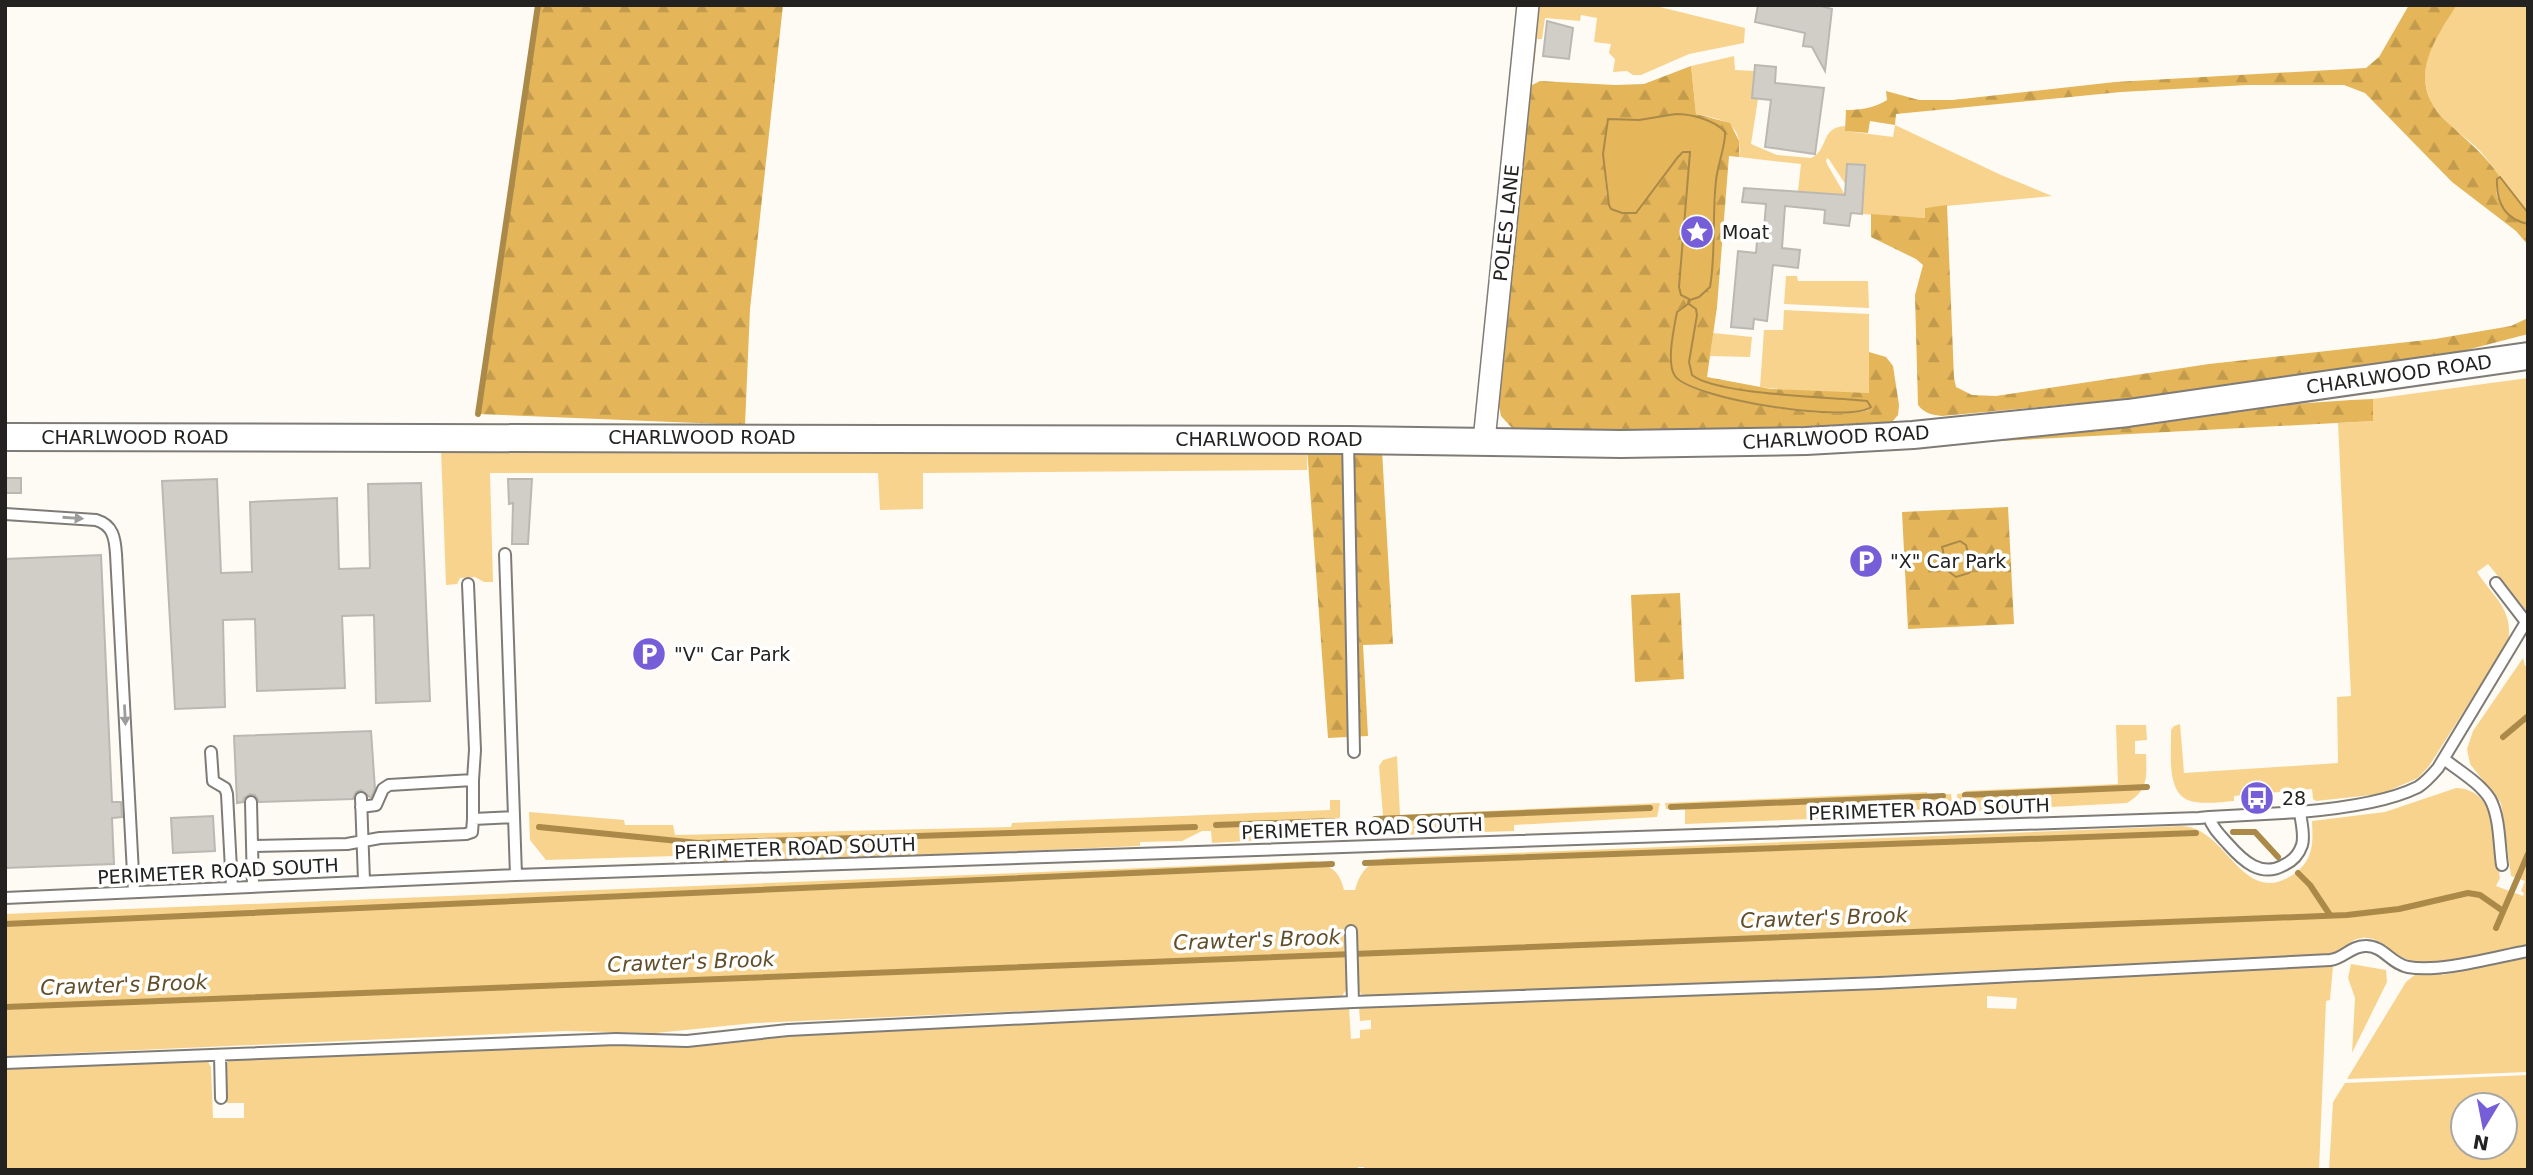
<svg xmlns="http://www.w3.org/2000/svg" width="2533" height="1175" font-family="'DejaVu Sans',sans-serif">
<defs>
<pattern id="forest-firs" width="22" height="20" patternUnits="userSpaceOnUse" patternTransform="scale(1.75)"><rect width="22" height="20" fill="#e4b559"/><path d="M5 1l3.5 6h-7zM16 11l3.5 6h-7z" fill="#c39b4d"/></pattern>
</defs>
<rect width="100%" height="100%" fill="#fefbf4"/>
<path fill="#f8d38e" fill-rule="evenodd" d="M1536,5H1652L1745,28L1744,43L1689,54L1641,75H1633L1627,71L1613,72L1615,59L1609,53L1611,44L1594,42L1597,18L1581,15L1580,21L1545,18L1542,39H1537L1534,66L1532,64Z
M2457,5H2528V224C2513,200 2500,173 2481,152C2470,140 2456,132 2445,120C2406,81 2432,42 2457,5Z
M1734,56L1735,70L1754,71L1752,98L1758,99L1751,144L1777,155L1811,158C1830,149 1819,128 1845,126L1846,131L1893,137L1895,125L2001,175L2052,196L1925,208V218L1862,214L1865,165L1847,164L1846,185L1828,158L1826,160L1827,164L1845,195L1798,191L1801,164L1739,157C1743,122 1724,120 1696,114L1691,66Z
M1786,276H1797L1798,281H1868L1869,308L1784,304Z
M1784,310L1869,314V393L1803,392L1760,387L1764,330H1783Z
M1713,333L1752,337L1750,357L1710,356Z
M2528,378V613L2488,564L2477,572C2493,597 2514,609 2508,642L2429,766L2418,778L2381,794L2316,801L2313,799L2312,789L2234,796V801C2222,802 2207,804 2195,802C2164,798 2172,752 2171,730L2174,726L2180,724L2184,773L2338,763L2337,697L2351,696L2338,423L2373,421V399Z
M1307,448V470L923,473V509L880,510L878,473H490L493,582H484L475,577L460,578L457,584L446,585L441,449L545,452L734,451L909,454Z
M2523,658L2525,666H2528V946C2496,951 2440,967 2410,960C2391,956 2383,936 2362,938C2349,939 2345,950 2334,954C2330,956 2323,956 2318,956L1955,973L1369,996L1361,994L1358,988L1357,932H1345L1347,989L1341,997L754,1023L656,1033L565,1031L5,1056V914L1313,861C1331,865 1340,872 1344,890H1355C1360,872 1368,862 1387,858L2181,826C2227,826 2242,910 2294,874C2314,860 2313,842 2312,821L2385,812L2456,788C2499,789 2496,847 2500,878L2496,886L2523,896L2524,893L2521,891L2525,881L2511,876L2501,803L2470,764L2467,749L2473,731Z
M2116,725H2146L2147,740L2135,741V754H2146C2147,777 2148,791 2127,803L1958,812L1957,794L1965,793V791L2118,784Z
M1397,756L1400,815L1660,803L1657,817L1514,825V831L1393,835L1384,828L1379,766L1383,760Z
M1927,792V795L1951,794L1952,801L1930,802V809L1912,810L1911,815L1685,824V808L1666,809L1665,803Z
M1330,800H1340C1340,821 1343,832 1318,837L1212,843L1211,831H1202L1182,841L1140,842V846L706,864L705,849L701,847L675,848V856L546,860L530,840L529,812L624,820L625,825H673L675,835L1011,827L1012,823L1330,810Z
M2528,957V1072L2347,1079L2406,982L2416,974L2441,970L2442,975Z
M2351,964L2386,970L2387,982L2352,1053L2355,998L2348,978Z
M2333,966L2330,1000L2326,1001L2319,1170H1365L1364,1167H1358L1357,1170H5V1067L207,1060L211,1067L213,1118H244V1103H227L225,1067L230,1058L1349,1008L1351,1039L1360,1038V1030L1371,1029V1020L1360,1021L1359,1007ZM1987,996L2017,998L2016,1009L1987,1008Z
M2528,1075V1170H2329L2333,1102L2345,1083ZM2463,1105H2505V1147H2463Z"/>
<path fill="url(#forest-firs)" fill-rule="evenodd" d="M538,5H783L750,309L745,425L478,414Z
M2409,5H2457C2432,43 2405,83 2447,122C2467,141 2484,153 2500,177C2488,197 2507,219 2528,224V245L2516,231L2452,182L2365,93L2344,85H2247L2121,92L1896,114L1895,125L1870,121L1868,133L1845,131L1846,110C1861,110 1874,108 1887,100L1886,91L1919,100H1953L2115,82L2366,68L2379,57Z
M1691,66L1696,114L1730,123L1739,141V157L1729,156L1717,307L1707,377L1771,389L1869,393V352L1886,357L1893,366L1899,405L1898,415L1892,422L1785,432L1512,428L1501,416L1496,391L1528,87L1540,81L1615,85L1644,84ZM1676,114C1697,115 1713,121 1725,138L1719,156L1716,184L1711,281L1699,297L1689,300L1681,295L1679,287L1690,151C1671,152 1651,199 1635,213L1607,198L1603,154L1608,119L1639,120ZM1689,304L1697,310L1689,362C1689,368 1689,373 1694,377C1710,391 1836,400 1862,401L1869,410C1831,421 1719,402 1684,384L1679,381L1678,310Z
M1947,205L1954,378L1956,387L1972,395L1996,396L2209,364L2435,339L2511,326L2528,318V334L2432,359L2157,396L1942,416C1932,415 1924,413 1918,405L1915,295L1923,265L1916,259L1871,237V214L1925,218V208Z
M2373,399V421L1982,442C2111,425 2242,405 2373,399Z
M1307,448L1382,450L1393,644L1363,645L1368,736L1328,738Z
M2008,507L2014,624L1908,629L1902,512Z
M1680,593L1684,679L1635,682L1631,595Z"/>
<path fill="#e5b65a" stroke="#ab8a49" stroke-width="2" d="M1676,114C1691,114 1715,120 1725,132C1726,145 1717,166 1716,181C1712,216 1716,253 1710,287L1699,297L1690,300L1689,304L1696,309L1697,315L1689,362L1692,375C1716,395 1832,397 1867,401L1871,407C1850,424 1691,399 1675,376C1666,363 1674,328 1677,312L1688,304L1689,299L1681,295L1679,287L1690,152H1683L1678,157L1636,213H1622L1611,209L1609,205L1603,154L1608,119L1639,120Z
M2500,177L2528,213V224C2504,219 2496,202 2497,179Z
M1960,541L1966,545L1972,569L1969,573L1956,577L1948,571L1942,547Z"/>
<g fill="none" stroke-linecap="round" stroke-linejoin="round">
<path stroke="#ab8a49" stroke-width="6" d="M478,414L538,5
M2503,737L2528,716
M1965,795L2147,787
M1671,807L1943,796
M1375,819L1650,808
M1216,825L1333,821
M539,827L698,843L1195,827
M2233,832H2255L2278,857
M1365,863L2196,833
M2298,873L2310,885L2330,915
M5,924L1332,864
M2496,928L2528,854
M5,1007L2347,915L2399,909L2468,893L2480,895L2503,911"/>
</g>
<path fill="#d1cec8" stroke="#bbb8b2" stroke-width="2" d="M1758,5H1817L1832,9L1825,71L1812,47L1803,46L1805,33L1755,22Z
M1547,21L1573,28L1569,59L1543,56Z
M1755,65L1776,67L1775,83L1824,88L1815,154L1765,147L1771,100L1752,98Z
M1847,164L1865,165L1862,214L1851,213L1849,226L1824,223L1825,210L1785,206L1782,248L1800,250L1798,268L1773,265L1767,321L1754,319L1753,329L1731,327L1738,251L1756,253L1757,241L1763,242L1766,204L1742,202L1744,188L1845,195Z
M5,478H21V493H5Z
M217,479L221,573L252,572L250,502L337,498L339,569L370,568L368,484L421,483L430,701L376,703L374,615L342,616L345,688L257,691L255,619L223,620L225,707L175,709L162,481Z
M508,479H532L528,544H512L513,503L509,504Z
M101,555L112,802H121L122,817L112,818L114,864L5,868V559Z
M371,731L375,789L371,798L361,790L356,792L353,799L259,802L255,795L250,794L244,798L243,802L237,803L234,736Z
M213,816L215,851L173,853L171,818Z"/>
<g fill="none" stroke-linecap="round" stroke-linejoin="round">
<g stroke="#7f7c77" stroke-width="14">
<path id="service" d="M1348,440L1354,752
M5,514L96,520C113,525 115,538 116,554L134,892
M505,554L516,875
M2496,583L2526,622
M468,584L475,750L473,780
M211,752L213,781L225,788L227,794L232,888
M2444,759C2459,771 2480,783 2490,799C2500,817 2499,845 2502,865
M361,798L364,881
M251,802L253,887
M361,807L376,805L383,789L389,785L473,780V819
M2300,812C2335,809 2386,803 2418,787C2426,782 2432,775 2438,768L2526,622L2528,623
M253,846L347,844L380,838L466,834L472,832L473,819L514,817
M5,898L516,875L2199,818L2209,817L2300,812C2301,822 2305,835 2302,845C2299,854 2293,861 2284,865C2261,878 2243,861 2228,844C2221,836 2212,828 2209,817
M1351,931L1353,1002
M220,1055L221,1098
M5,1063L616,1039L687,1041L788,1030L1353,1002L1879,983L2330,960C2343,959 2351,946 2365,946C2383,945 2391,964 2408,967C2440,973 2495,957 2528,951"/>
</g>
<g stroke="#7f7c77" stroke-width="24">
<path id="minor" d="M1484,441L1528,5"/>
</g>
<g stroke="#7f7c77" stroke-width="30">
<path id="tertiary" d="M5,437L1348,440L1621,444L1806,441L1913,435L2128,413L2528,356"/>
</g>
<use href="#service" stroke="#fff" stroke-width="10"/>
<use href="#minor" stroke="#fff" stroke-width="21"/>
<use href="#tertiary" stroke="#fff" stroke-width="26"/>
</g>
<defs><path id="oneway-solid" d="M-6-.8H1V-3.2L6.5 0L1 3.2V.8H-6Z" transform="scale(1.75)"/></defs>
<g fill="#9c9c9b">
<use href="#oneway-solid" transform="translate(73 518) rotate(4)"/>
<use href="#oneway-solid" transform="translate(125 715) rotate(87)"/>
</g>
<defs>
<g id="sight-disc" transform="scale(1.75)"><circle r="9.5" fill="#775ed9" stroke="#fff"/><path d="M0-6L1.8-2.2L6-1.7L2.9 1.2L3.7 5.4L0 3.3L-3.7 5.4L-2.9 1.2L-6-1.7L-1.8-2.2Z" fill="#fff"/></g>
<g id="parking-disc" transform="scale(1.75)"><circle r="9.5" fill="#775ed9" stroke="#fff"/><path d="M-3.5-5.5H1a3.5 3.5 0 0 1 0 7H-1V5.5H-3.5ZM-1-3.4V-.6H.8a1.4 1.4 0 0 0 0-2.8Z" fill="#fff"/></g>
<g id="bus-disc" transform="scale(1.75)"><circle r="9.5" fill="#775ed9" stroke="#fff"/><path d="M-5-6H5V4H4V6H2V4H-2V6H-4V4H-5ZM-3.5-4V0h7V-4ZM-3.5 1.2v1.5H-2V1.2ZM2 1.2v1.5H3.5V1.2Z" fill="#fff"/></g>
</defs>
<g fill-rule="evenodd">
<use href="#sight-disc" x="1697" y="232"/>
<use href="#parking-disc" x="1866" y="561"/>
<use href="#parking-disc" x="649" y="654"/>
<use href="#bus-disc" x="2257" y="798"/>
</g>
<g text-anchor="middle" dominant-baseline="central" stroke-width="7" stroke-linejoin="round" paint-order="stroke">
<g font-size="19" fill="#232220" stroke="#fff">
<text transform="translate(1506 223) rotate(-84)">POLES LANE</text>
<text transform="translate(2399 374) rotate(-8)">CHARLWOOD ROAD</text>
<text x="135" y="437">CHARLWOOD ROAD</text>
<text x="702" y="437">CHARLWOOD ROAD</text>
<text transform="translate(1836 437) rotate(-3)">CHARLWOOD ROAD</text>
<text x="1269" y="439">CHARLWOOD ROAD</text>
<text transform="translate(1929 809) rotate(-2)">PERIMETER ROAD SOUTH</text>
<text transform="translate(1362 828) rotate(-2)">PERIMETER ROAD SOUTH</text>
<text transform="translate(795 848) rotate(-2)">PERIMETER ROAD SOUTH</text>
<text transform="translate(218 871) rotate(-3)">PERIMETER ROAD SOUTH</text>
</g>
<g font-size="19" fill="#232220" stroke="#fff" text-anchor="start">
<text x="1722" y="232">Moat</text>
<text x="1890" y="561">"X" Car Park</text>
<text x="674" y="654">"V" Car Park</text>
<text x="2282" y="798">28</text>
</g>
<g font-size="21" font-style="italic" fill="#624e28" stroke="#fff">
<text transform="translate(1824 918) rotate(-2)">Crawter's Brook</text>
<text transform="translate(1257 940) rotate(-2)">Crawter's Brook</text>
<text transform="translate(691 962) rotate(-2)">Crawter's Brook</text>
<text transform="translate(124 985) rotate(-2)">Crawter's Brook</text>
</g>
</g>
<rect width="2533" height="1175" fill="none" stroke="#232220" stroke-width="14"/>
<g transform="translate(2484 1126) rotate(190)"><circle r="33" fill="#ffffff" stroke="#a7a7a6" stroke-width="2"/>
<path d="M0-5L12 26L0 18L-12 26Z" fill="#775ed9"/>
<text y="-10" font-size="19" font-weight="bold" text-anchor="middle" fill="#232220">N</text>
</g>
</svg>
